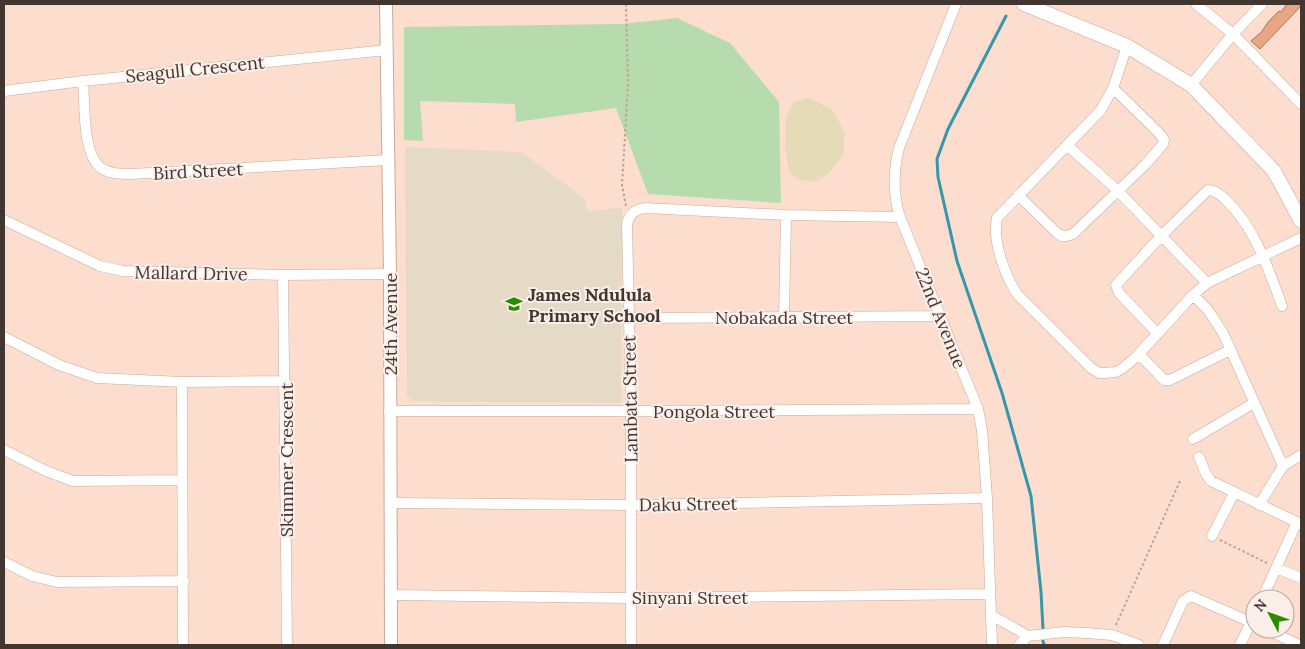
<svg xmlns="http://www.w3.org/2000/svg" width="1305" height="649" font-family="Lora,serif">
<rect width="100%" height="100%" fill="#fddece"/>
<path fill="#e4dac5" d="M405,147L521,152L584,198L588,212L622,207L621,403L415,401L407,396Z"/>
<path fill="#b6dbad" d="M677,18L730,43L779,102L781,203L648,194L616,108L516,122L515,104L420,101L423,141L404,140V27L621,24Z"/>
<path fill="#e5dbb6" d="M809,98L832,109L845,133L843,155L830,172L816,182L800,180L789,172L785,149L786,117L794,102Z"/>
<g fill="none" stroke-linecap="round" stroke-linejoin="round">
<path stroke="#3497ac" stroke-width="3" d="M1006,16L948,129L937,159L938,177L957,261L1002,393L1031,496L1041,592L1043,629
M1043,641L1044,645"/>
</g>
<path fill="#e9a682" stroke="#967a6c" d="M1287,4H1301V6L1260,49L1251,41L1259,34H1260L1269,21L1279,11L1281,12Z"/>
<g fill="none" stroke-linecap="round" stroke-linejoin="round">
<g stroke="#c7a99a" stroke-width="11">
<path id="minor" d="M956,4L899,148C893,171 893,194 900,217L978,409L982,430L987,498L992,645
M1196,4L1233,34L1301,104
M1127,46L1113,88L1101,110L997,218C992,241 1005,275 1017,294L1091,368L1099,373H1104L1116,372L1123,368L1136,357L1193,295L1207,283L1301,238
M83,81C85,103 82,154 101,168C110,174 121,174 131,174L388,160
M1191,85L1233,34L1262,4
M4,91L83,81L387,50
M1068,146L1117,190L1207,283
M1018,195L1058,234C1064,238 1067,236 1073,234L1146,164L1163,144L1164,140L1160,134L1113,88
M4,220L100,266L123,271L283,275L390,274
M283,275L287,645
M1193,295L1208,310L1223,333L1283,466
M784,317L786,215
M628,318L941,316
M1158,334L1119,293L1116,285L1162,235L1208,190C1216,190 1220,195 1225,199C1255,227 1268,268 1282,306
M4,337L59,365L97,378L182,382L285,381
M1139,354L1164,380H1170L1230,350
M182,382L183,645
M389,411H631L978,409
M1193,439L1254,403
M4,450L46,471L73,481L182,480
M1199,457L1206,474L1211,481L1301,524
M390,503L632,505L987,498
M1259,505L1283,466L1301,455
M1212,536L1234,493
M4,562L32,576L57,582L184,581
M1276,568L1301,578
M391,595L631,598L990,594
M1262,599L1297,522
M991,615L1028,636L1064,632L1086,633L1112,635L1139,645
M1266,629L1299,645
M631,645V411L627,224C629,214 636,209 645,208L786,215L900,217
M1019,645L1028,636
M1163,645L1183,601L1191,596L1255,624
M1240,645L1255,614"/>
</g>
<g stroke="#c7a99a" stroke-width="14">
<path id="tertiary" d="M386,4L390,274L391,645"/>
</g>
<g stroke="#c7a99a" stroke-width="15">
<path id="secondary" d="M1024,4L1127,46L1191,85L1274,171L1301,221"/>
</g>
<path stroke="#bba396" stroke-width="2" stroke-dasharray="2.5 2.5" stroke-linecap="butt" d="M626,206L622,185L628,85L626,4
M1220,540L1267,563
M1116,625L1180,481"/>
<use href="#minor" stroke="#fff" stroke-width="10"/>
<use href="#tertiary" stroke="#fff" stroke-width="12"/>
<use href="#secondary" stroke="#fff" stroke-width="14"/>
</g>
<defs>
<g id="school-bare" transform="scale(1.35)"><path d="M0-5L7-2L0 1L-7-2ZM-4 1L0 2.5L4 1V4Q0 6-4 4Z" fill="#288b00" stroke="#fcefe9" stroke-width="2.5" paint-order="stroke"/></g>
</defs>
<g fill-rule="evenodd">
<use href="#school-bare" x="514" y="304"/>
</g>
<g text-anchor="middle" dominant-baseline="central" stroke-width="4" stroke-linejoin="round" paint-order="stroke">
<g font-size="18" fill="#423630" stroke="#fcefe9">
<text transform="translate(195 69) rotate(-6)">Seagull Crescent</text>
<text transform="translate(198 171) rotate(-3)">Bird Street</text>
<text transform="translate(191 273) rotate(1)">Mallard Drive</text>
<text x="784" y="317">Nobakada Street</text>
<text transform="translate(941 318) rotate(68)">22nd Avenue</text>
<text transform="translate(390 324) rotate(-90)">24th Avenue</text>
<text transform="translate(630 399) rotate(-91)">Lambata Street</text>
<text x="714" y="411">Pongola Street</text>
<text transform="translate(286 460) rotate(-90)">Skimmer Crescent</text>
<text transform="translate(688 504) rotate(-1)">Daku Street</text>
<text x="690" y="597">Sinyani Street</text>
</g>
<g font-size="18" font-weight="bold" fill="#423630" stroke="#fcefe9" text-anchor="start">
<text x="528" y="294">James Ndulula<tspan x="528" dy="21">Primary School</tspan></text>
</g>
</g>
<rect width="1305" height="649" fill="none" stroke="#423630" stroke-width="10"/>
<g transform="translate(1270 614) rotate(311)"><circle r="24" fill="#fcefe9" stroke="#b2a59f"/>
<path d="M0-4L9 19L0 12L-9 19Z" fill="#288b00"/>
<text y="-8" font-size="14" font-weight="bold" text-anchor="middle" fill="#423630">N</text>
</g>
</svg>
